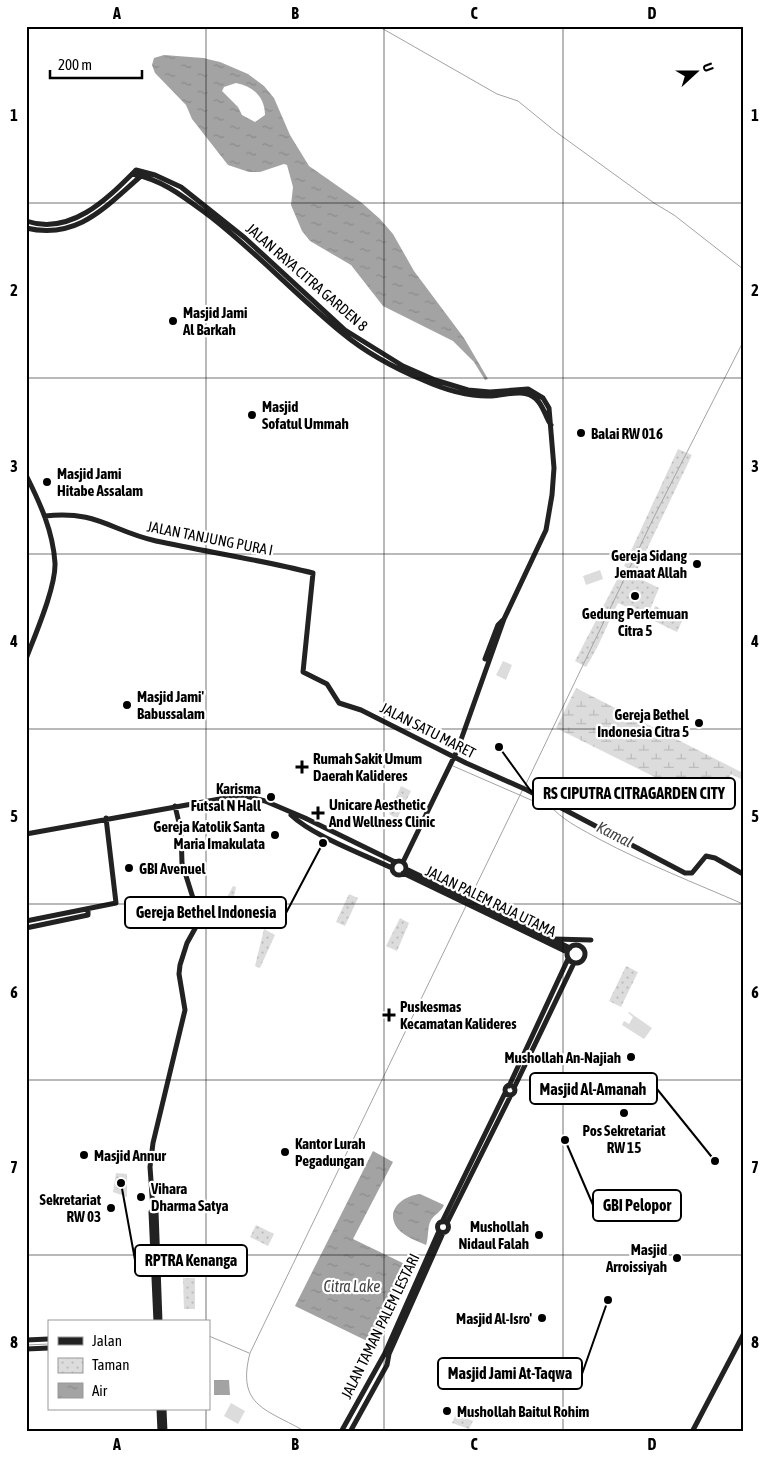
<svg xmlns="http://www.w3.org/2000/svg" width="769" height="1458" font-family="'Asap Condensed',sans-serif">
<defs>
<pattern id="wetland-marsh" width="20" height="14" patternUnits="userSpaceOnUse" patternTransform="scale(1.25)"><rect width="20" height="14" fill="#dcdcdc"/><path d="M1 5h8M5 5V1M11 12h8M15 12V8" fill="none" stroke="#bbb"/></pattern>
<pattern id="park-dots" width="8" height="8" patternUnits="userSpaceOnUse" patternTransform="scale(1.25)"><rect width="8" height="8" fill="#dcdcdc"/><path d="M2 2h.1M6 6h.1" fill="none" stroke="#bbb" stroke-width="1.8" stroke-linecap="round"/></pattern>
<pattern id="water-ripples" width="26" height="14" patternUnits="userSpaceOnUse" patternTransform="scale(1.25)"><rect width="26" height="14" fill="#a3a3a3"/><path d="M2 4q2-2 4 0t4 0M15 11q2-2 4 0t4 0" fill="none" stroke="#8b8b8b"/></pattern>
</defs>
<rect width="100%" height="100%" fill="#fff"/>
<path fill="#dcdcdc" d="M600,570L603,579L586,585L583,576Z
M503,661L512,665L506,680L496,675Z
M629,1012L652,1028L644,1039L622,1025L624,1021L629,1024L633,1017L628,1013Z
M231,1403L245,1411L238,1424L224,1416Z"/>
<path fill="url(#wetland-marsh)" d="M576,688L743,773V780L731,774L722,789L734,796L722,809L713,806L556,728Z"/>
<path fill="url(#park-dots)" d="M678,449L692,455L636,572L624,566Z
M622,570L659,588L647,617L618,603C607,624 599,647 586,667L575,661Z
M655,606L682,621L677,632L650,619Z
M401,786L411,791L397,819L389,814Z
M233,886L236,887L230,918L222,916L226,899Z
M349,894L358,898L345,926L336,922Z
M400,918L409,923L397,951L386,946Z
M264,929L275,935L260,968L255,966Z
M626,966L638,972L621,1007L609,1001Z
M116,1173L127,1174V1197L113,1192Z
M256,1225L274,1234L268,1246L250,1237Z
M183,1278H195V1309H184Z
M456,1414L473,1421L469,1429L452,1423Z"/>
<path fill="url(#water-ripples)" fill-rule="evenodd" d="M164,55L203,58L220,62L248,74L264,86L274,98L290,135L309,166L362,203L380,219L393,234L414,271L464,338L488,379L485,380L474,362L453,341L383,306L351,265L310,241L302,231L291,205L293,187L287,165L284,164L260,172H249L228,165L192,119L186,105L155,73L152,65L154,58ZM236,83C253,86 265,97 265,115L255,122L242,115L238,107L222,91L224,87Z
M373,1151L393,1162L353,1239L413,1268L378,1336L365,1340L295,1306Z
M420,1194L444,1205C441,1212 435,1214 431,1220C427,1227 429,1237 426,1245C417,1241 405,1237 398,1229C384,1211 402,1196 420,1194Z
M214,1380H229L230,1395H214Z"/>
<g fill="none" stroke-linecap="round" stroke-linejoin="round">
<path stroke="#a3a3a3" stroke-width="1" d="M378,26L497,94L518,101L556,132L654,203L674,215L743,269
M453,766L554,810C568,823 583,830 599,839C646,864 695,883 743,904
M525,786L655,515L743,342
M470,898L523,789
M209,1336L249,1353
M26,1345L49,1344
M306,1432C267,1409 236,1407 250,1353L466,906"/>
<path stroke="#222" stroke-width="5" d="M132,174C164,180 185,198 211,217C257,253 296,295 341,332C365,352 394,368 423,380C443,389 469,397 492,396C506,395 525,388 536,399C544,406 545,417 551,425
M26,221C71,236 107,199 136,170L155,175L181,187L245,238L345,330L403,366L435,380L468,390L490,392L528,389L543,398L549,408L554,468L552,495L546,530L504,619L457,751L403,862
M26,228C78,240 105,207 141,176
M26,475C40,503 53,531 55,563C56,587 35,635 26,659
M45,516C97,510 111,531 156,541C208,552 261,560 313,573L303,672L327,684L339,703L361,710L466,763L527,790L685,873H692L706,856L715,858L743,874
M485,659L498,625L503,620
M291,815C313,836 363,854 392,868
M26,834L242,795L265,801L305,818L395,862
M392 868a7 7 0 1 1 14 0a7 7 0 1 1-14 0Z
M406,869L570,948
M403,873L567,952
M26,921L116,903L106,818
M26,928L88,915V909
M554,939L591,940
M567 954a9 9 0 1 1 18 0a9 9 0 1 1-18 0Z
M505 1090a5 5 0 1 1 10 0a5 5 0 1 1-10 0Z
M509,1086L568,959
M514,1088L574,963
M153,1209L151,1212L156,1322
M437.5 1227a5.5 5.5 0 1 1 11 0a5.5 5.5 0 1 1-11 0Z
M442,1222L505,1093
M447,1223L511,1095
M160,1322L156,1211L153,1209L150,1167L153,1143L185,1010L179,974L180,965L187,943L197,925L198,914L182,863L181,831L175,806
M26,1340L49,1339
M26,1349L49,1348
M159,1409L160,1432
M164,1409L165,1432
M341,1432L385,1353L439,1231
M350,1432L387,1365L389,1354L443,1233
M692,1432L743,1335"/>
</g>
<path fill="none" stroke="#000" stroke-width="1" stroke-opacity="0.55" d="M206,26V1322M384,26V1432M563,26V1432M26,203H743M26,378H743M26,554H743M26,729H743M26,904H743M26,1080H743M26,1255H743M206,1409V1432"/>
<g fill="#000" stroke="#fff" stroke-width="2">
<circle cx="173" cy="321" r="5"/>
<circle cx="252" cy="415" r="5"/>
<circle cx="581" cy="433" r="5"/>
<circle cx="47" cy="482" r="5"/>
<circle cx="697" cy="564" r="5"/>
<circle cx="635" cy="596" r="5"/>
<circle cx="127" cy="705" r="5"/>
<circle cx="699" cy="723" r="5"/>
<path d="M299.5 759.5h5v5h5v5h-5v5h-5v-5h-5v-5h5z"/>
<circle cx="271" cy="797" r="5"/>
<path d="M315.5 805.5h5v5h5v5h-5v5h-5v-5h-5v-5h5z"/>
<circle cx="275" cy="835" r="5"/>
<circle cx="129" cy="868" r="5"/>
<path d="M386.5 1007.5h5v5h5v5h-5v5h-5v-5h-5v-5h5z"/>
<circle cx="631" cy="1057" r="5"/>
<circle cx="624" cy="1113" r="5"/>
<circle cx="285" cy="1152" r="5"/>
<circle cx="84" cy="1155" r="5"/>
<circle cx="141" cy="1197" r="5"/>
<circle cx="111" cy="1208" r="5"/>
<circle cx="539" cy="1235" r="5"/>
<circle cx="677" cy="1258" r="5"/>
<circle cx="542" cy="1318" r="5"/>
<circle cx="447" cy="1411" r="5"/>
</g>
<g text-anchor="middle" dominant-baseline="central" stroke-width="4.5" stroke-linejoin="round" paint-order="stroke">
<g font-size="15" fill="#000" stroke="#fff">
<text transform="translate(307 277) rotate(41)">JALAN RAYA CITRA GARDEN 8</text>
<text transform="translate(210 538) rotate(11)">JALAN TANJUNG PURA I</text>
<text transform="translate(428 730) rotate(27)">JALAN SATU MARET</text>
<text transform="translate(491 901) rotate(26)">JALAN PALEM RAJA UTAMA</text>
<text transform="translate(380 1326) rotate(-64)">JALAN TAMAN PALEM LESTARI</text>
</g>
<g font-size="15" font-weight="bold" fill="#000" stroke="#fff" text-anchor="start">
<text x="183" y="312">Masjid Jami<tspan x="183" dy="17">Al Barkah</tspan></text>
<text x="262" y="406">Masjid<tspan x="262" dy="17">Sofatul Ummah</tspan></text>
<text x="591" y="433">Balai RW 016</text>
<text x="57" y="473">Masjid Jami<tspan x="57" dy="17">Hitabe Assalam</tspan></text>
<text x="687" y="555" text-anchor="end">Gereja Sidang<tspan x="687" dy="17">Jemaat Allah</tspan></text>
<text x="635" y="613" text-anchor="middle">Gedung Pertemuan<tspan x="635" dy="17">Citra 5</tspan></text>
<text x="137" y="696">Masjid Jami'<tspan x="137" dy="17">Babussalam</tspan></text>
<text x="689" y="714" text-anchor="end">Gereja Bethel<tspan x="689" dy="17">Indonesia Citra 5</tspan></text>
<text x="313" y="758">Rumah Sakit Umum<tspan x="313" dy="17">Daerah Kalideres</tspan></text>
<text x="261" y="788" text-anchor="end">Karisma<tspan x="261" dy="17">Futsal N Hall</tspan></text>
<text x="329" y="804">Unicare Aesthetic<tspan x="329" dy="17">And Wellness Clinic</tspan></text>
<text x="265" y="826" text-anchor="end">Gereja Katolik Santa<tspan x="265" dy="17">Maria Imakulata</tspan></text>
<text x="139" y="868">GBI Avenuel</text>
<text x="400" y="1006">Puskesmas<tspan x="400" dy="17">Kecamatan Kalideres</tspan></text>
<text x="621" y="1057" text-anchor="end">Mushollah An-Najiah</text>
<text x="624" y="1130" text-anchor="middle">Pos Sekretariat<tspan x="624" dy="17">RW 15</tspan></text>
<text x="295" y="1143">Kantor Lurah<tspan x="295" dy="17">Pegadungan</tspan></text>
<text x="94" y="1155">Masjid Annur</text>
<text x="151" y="1188">Vihara<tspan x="151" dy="17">Dharma Satya</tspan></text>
<text x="101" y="1199" text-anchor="end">Sekretariat<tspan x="101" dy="17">RW 03</tspan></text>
<text x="529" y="1226" text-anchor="end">Mushollah<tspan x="529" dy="17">Nidaul Falah</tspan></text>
<text x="667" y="1249" text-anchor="end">Masjid<tspan x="667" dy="17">Arroissiyah</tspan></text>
<text x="532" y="1318" text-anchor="end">Masjid Al-Isro'</text>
<text x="457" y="1411">Mushollah Baitul Rohim</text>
</g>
<g font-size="16" font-style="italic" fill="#444" stroke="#fff">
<text transform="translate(615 834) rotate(27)">Kamal</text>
<text x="352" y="1286">Citra Lake</text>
</g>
</g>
<path fill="none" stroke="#000" stroke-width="2" d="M499 747L533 794M323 843L286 913M715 1161L657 1089M565 1140L593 1205M121 1183L135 1260M608 1300L582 1374"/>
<g fill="#000" stroke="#fff" stroke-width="2">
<circle cx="499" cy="747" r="5"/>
<circle cx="323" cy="843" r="5"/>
<circle cx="715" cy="1161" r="5"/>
<circle cx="565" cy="1140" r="5"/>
<circle cx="121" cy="1183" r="5"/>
<circle cx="608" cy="1300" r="5"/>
</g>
<g fill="#fff" stroke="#000" stroke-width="2">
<rect x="533" y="778" width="202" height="31" rx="5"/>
<rect x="125" y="897" width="161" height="31" rx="5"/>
<rect x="530" y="1073" width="127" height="31" rx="5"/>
<rect x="593" y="1190" width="88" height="31" rx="5"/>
<rect x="135" y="1245" width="112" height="31" rx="5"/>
<rect x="438" y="1358" width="144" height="31" rx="5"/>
</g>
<g font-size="16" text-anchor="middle" font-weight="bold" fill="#000">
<text x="634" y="799">RS CIPUTRA CITRAGARDEN CITY</text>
<text x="206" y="918">Gereja Bethel Indonesia</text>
<text x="593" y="1095">Masjid Al-Amanah</text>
<text x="637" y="1211">GBI Pelopor</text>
<text x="191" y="1266">RPTRA Kenanga</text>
<text x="510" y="1379">Masjid Jami At-Taqwa</text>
</g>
<rect width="769" height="1458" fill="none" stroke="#ffffff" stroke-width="55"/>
<rect x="48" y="1320" width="162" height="90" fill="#ffffff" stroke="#999999"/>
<rect x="58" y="1337" width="25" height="8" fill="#222222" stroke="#999999"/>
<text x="92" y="1346" font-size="15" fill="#000000">Jalan</text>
<rect x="58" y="1358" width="25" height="15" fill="url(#park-dots)" stroke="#999999"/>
<text x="92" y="1370" font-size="15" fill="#000000">Taman</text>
<rect x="58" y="1383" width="25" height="15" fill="url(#water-ripples)" stroke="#999999"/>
<text x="92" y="1396" font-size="15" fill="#000000">Air</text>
<g transform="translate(696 72) rotate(69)" stroke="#ffffff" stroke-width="4" paint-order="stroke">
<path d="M0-4L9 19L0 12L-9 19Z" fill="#000000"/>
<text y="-8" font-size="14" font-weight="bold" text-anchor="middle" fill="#000000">U</text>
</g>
<path d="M50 70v8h92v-8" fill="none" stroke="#000000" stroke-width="2.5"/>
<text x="58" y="70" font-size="15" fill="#000000" stroke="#ffffff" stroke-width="4" paint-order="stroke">200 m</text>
<rect x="28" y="28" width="714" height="1402" fill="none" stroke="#000" stroke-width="2"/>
<g font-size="16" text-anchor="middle" font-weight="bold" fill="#000">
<text x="117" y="19">A</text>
<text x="295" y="19">B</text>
<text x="474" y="19">C</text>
<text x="652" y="19">D</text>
<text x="14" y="121">1</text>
<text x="755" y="121">1</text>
<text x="14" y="296">2</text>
<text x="755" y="296">2</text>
<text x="14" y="472">3</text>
<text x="755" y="472">3</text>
<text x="14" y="647">4</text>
<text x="755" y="647">4</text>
<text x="14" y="822">5</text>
<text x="755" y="822">5</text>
<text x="14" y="998">6</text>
<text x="755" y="998">6</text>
<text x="14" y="1173">7</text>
<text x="755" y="1173">7</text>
<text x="14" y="1348">8</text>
<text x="755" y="1348">8</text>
<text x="117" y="1450">A</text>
<text x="295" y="1450">B</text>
<text x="474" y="1450">C</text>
<text x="652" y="1450">D</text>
</g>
</svg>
